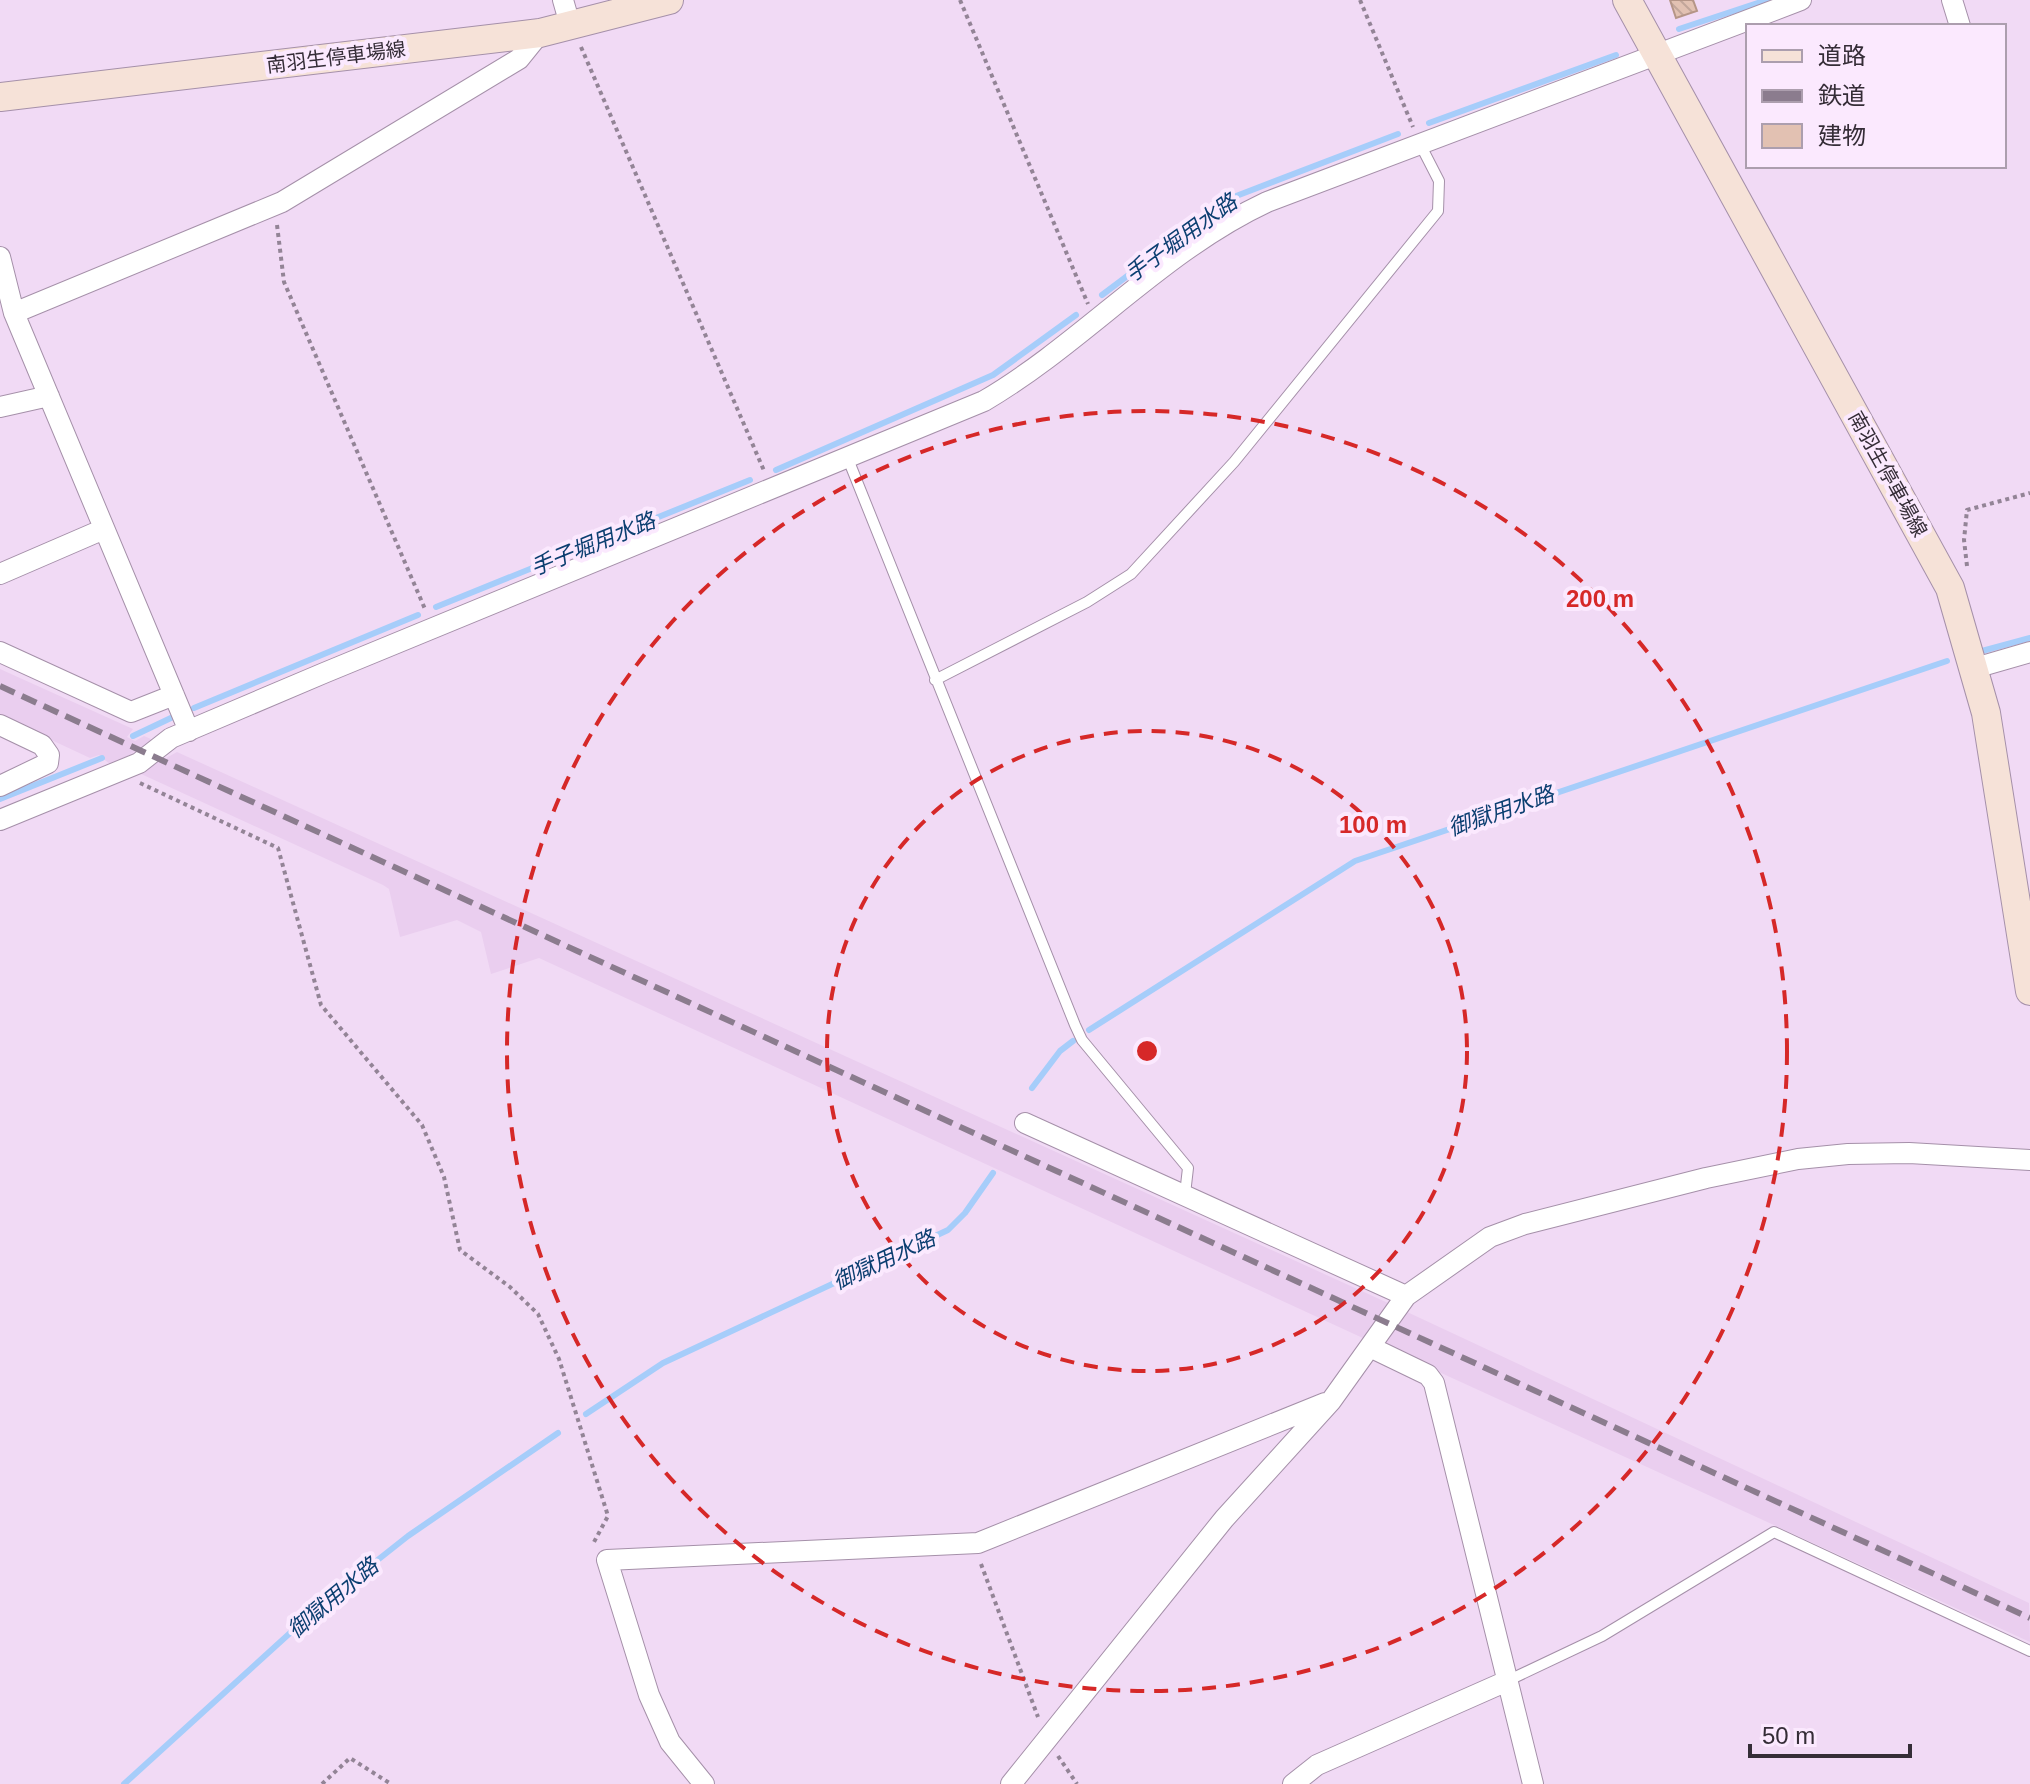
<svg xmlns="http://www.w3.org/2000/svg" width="2030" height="1784" font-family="Helvetica,'Noto Sans JP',sans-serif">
<defs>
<pattern id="building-back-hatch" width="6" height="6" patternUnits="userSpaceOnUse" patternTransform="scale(2)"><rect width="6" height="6" fill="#e2c1b2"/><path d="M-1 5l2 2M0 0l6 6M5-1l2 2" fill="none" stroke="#c2a69a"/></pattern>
</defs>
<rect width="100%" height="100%" fill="#f1daf5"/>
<path fill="#eaceef" d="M0,669L133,729L127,737L135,741L144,736L151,739L147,745L111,765L99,755L90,758L0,716Z
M177,752L1388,1303L1385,1313L1365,1339L539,958L491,974L481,932L457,920L400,937L389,889L383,885L139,773Z
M1405,1311L2029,1603L2030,1642L1382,1346Z"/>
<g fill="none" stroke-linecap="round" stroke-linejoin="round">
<path stroke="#a6cdfa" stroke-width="6" d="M1679,29L1767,0
M1429,123L1616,55
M1102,295L1231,198L1398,134
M776,470L993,375L1076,315
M436,607L750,480
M1982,651L2030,638
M194,708L418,615
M133,736L173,717
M0,799L102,758
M1089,1030L1355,861L1947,661
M1032,1088L1060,1051L1073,1041
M586,1414L663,1363L948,1230L965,1213L993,1173
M124,1784L322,1604L408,1536L558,1433"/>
</g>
<path fill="url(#building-back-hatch)" stroke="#b59587" stroke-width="2" d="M1670,0H1693L1697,11L1676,18Z"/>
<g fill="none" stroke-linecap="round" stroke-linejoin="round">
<g stroke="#a590a9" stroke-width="12">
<path id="service" d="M848,459L1075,1025L1082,1040L1188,1168L1185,1194
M935,680L1087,602L1131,574L1234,462L1438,211L1439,181L1420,144
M1507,1681L1602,1636L1774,1532L2030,1651"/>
</g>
<g stroke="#a590a9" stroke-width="22">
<path id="minor" d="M563,0L571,28
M1952,0L1960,26
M0,257L14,313L189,731
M14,313L282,202L519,59L540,33
M0,407L49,396
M0,574L104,529
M0,652L131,712L174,695
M1975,668L2030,652
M0,725L42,745L49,755L48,763L0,786
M0,820L139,763L171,738L324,673L984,401C1083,343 1162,251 1267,202L1801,0
M1025,1123L1406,1296
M1370,1347L1428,1375L1434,1383L1533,1784
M704,1784L670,1742L649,1695L607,1560L978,1543L1325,1403
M1011,1784L1224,1519L1331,1401L1406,1296L1490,1237L1525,1224L1706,1178L1798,1159L1848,1154L1909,1153L2030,1160
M1293,1784L1317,1765L1507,1681"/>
</g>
<g stroke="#a590a9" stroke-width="30">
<path id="secondary" d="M1627,0L1950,588L1986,713L2030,991
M0,97L540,33L669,0"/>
</g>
<path stroke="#938496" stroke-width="4" stroke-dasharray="4 4" stroke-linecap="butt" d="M960,0L1088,304
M1360,0L1413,127
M581,47L765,473
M277,225L284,282L425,609
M1967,566L1964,540L1967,510L2030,493
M140,783L278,848L321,1005L422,1125L444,1177L460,1250L510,1287L538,1314L559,1359L608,1516L594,1542L596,1545
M981,1564L1038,1717
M1058,1756L1077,1784
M322,1784L350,1758L391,1784"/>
<use href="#service" stroke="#fff" stroke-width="10"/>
<use href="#minor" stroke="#fff" stroke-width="20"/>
<use href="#secondary" stroke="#f6e2d8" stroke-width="28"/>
<path stroke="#8b7c8e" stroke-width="6" stroke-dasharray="16 8" stroke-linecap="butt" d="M0,686L2030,1618"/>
</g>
<g fill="none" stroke="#d62828" stroke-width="4" stroke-dasharray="14 10">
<circle cx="1147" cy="1051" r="320"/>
<circle cx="1147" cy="1051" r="640"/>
</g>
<g text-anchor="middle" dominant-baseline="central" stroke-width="8" stroke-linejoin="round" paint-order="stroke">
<g font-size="20" fill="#352d37" stroke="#fbe9fe">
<text transform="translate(336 57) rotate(-7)">南羽生停車場線</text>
<text transform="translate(1888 474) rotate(61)">南羽生停車場線</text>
</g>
<g font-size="22" font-style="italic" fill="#0c3f71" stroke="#fbe9fe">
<text transform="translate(1181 238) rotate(-36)">手子堀用水路</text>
<text transform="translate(593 544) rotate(-22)">手子堀用水路</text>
<text transform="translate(1501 811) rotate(-19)">御獄用水路</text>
<text transform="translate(884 1260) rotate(-25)">御獄用水路</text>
<text transform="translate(333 1598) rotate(-40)">御獄用水路</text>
</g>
</g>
<circle cx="1147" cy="1051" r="12" fill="#d62828" stroke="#fbe9fe" stroke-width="4"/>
<g font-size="24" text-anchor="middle" font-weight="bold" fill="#d62828" stroke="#fbe9fe" stroke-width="8" stroke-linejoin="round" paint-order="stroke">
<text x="1600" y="607">200 m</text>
<text x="1373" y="833">100 m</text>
</g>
<rect x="1746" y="24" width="260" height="144" fill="#fbe9fe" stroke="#ac9eae" stroke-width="2"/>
<rect x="1762" y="50" width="40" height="12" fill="#f6e2d8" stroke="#ac9eae" stroke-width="2"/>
<text x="1818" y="64" font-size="24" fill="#352d37">道路</text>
<rect x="1762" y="90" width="40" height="12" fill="#8b7c8e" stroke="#ac9eae" stroke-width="2"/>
<text x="1818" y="104" font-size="24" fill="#352d37">鉄道</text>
<rect x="1762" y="124" width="40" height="24" fill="#e2c1b2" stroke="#ac9eae" stroke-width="2"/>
<text x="1818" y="144" font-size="24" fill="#352d37">建物</text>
<path d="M1750 1744v12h160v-12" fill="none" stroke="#352d37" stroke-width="4"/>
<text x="1762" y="1744" font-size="24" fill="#352d37" stroke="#fbe9fe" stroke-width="6" paint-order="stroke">50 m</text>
</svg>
